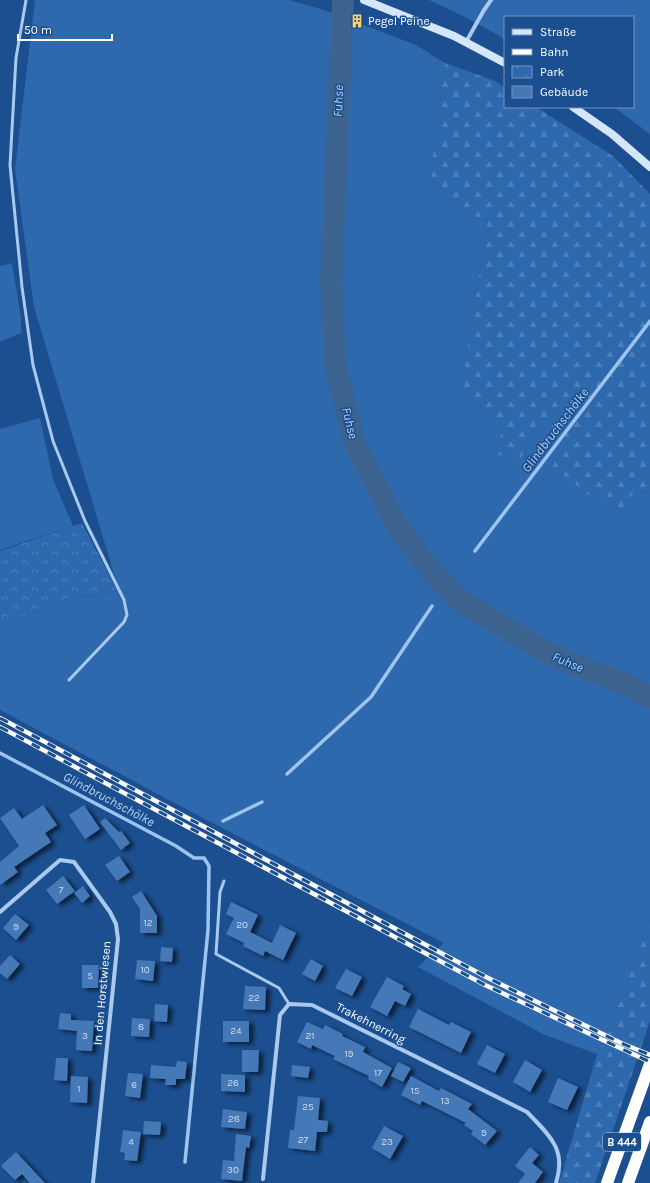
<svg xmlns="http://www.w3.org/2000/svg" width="650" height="1183" font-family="Karla,sans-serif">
<defs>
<pattern id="forest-firs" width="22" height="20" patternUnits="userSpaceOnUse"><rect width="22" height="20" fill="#2e69ad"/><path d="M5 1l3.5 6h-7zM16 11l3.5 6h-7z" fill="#4d80b9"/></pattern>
<pattern id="park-crowns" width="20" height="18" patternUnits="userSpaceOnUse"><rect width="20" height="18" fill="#2e69ad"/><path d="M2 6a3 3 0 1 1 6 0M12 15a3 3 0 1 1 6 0" fill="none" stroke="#4d80b9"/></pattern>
<filter id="shadow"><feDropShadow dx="4.5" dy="2.5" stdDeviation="2" flood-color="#0009"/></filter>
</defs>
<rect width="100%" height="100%" fill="#1b4f8f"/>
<path fill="#2e69ad" d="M35,0H289L324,10L416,45L445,63L430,179L465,214L488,220L461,390L503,426L495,454L536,425L562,436L619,514L636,489L650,493V919L639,951L596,1058L597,1054L545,1035L418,967L444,943L203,818L0,710V626L63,600L101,594L126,614L34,307L15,169Z
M429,0H650V134L614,107H633V17H505V39L463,16Z
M12,263L21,318V333L0,342V266Z
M40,418L53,479L73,526L0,550V429Z"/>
<path fill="url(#forest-firs)" d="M445,63L495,81L505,88V107H536L613,156L650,194V493L636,489L619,515L588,494L553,467L562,436L536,425L521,459L495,454L503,426L461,390L488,220L465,214L430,179Z
M650,919V1021L595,1183H559L596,1058L639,951Z"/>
<path fill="url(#park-crowns)" d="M82,523L119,594L127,615L101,594L63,600L0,626V551Z"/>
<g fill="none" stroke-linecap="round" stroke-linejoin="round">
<path stroke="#9cc4f0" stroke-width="3.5" d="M475,551L650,321
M0,753L176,846L194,858H204
M287,774L371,697L432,606
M223,821L262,802
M185,1162L208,930L209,866L204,858"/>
<path stroke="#3c6290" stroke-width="22" d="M343,0L331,282L335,363L354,442L400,531L435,575L459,600L551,655L634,688L650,698"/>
</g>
<path fill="#4478b7" filter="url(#shadow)" d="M43,805L57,825L45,833L51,842L14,867L18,872L0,885V862L19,846L0,818L14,808L22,819Z
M84,805L100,829L85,839L69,815Z
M105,818L119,832L121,831L130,843L121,850L100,822Z
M119,856L130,872L117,881L105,865Z
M63,876L75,891L57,904L46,890Z
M83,886L90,896L82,903L74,893Z
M141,891L157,916V933H140V909L132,897Z
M231,902L258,915L250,932L272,943L280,925L296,933L283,960L265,951L263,956L243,946L244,943L226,934L234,918L226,914Z
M15,914L29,925L16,940L3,928Z
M161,947L173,948L172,962L160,961Z
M10,955L20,964L7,979L0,973V966Z
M311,959L323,966L315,981L302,974Z
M137,960L155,961L153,981L135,979Z
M82,965H99L98,988H82Z
M346,969L362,977L352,996L335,988Z
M387,977L404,986L402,989L411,994L405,1006L395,1001L387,1016L370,1007Z
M245,986L266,987L265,1010L243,1009Z
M155,1004L168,1005L167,1022L154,1021Z
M418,1009L449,1025L451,1022L471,1032L461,1053L409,1027Z
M60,1013L71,1014V1020L94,1021L92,1051L76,1050L77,1031L58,1029Z
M132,1018L150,1019L149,1037L131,1036Z
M223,1021H249V1042H223Z
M307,1022L323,1029L325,1025L343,1034L342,1036L365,1047L363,1052L392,1068L382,1087L368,1079L369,1076L333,1059L335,1056L312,1045L311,1049L297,1042Z
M487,1045L505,1054L495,1073L477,1064Z
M242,1050H259L258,1072H242Z
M56,1058H68L67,1081L54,1080Z
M525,1060L542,1070L530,1092L513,1082Z
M177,1061L187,1062L185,1079H176V1085H165L166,1079L150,1078L151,1065L176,1067Z
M398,1062L411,1068L403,1082L391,1076Z
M292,1065L310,1067L308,1078L291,1076Z
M128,1073L143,1074L140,1098L125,1096Z
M221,1074L245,1075V1092L221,1091Z
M71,1076L88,1077L87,1103L70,1102Z
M411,1076L439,1091L441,1088L472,1104L468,1109L497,1131L485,1145L471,1134L473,1131L464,1125L466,1123L422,1101L420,1105L401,1095Z
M558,1078L578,1087L567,1110L548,1102Z
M298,1096L320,1098L318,1120L328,1121L327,1132H317L315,1151L288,1148L290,1130H294Z
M223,1109L247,1112L245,1129L221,1127Z
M144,1121L161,1122L160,1135L143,1134Z
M384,1126L403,1136L390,1159L372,1148Z
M123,1130L141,1132L137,1161L124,1160L125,1153L120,1152Z
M236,1134L251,1136L249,1148L246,1147L242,1181L221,1179L223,1160L234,1161Z
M530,1147L539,1155L532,1163L543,1172L535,1183H518L525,1174L515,1166Z
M16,1152L45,1183H30L22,1174L15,1180L1,1166Z"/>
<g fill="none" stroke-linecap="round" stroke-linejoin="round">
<path stroke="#a9c9ee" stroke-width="3" d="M26,0L16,58L10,165L22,287L33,365L53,441L85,521L124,600L127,615L124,622L69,680
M224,881L220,892L216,954L279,988L289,1004"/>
<path stroke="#a9c9ee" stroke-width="4" d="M466,42L484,10L491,0
M0,912L60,860L74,862L110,912L116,924L118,939L93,1183
M263,1179L280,1015L289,1004L312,1005L527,1112C549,1135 567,1149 556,1183"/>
<path stroke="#d6e6fa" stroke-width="8" d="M364,0L454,36L505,63
M573,107L612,134L650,167"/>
<path stroke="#fff" stroke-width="12" d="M607,1183L650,1064
M628,1183L650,1122"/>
<g stroke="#fff" stroke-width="4.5">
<path id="rail" d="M0,718L488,978L621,1043L650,1055
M0,727L485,985L650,1062"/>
</g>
<use href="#rail" stroke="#1b4f8f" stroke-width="3" stroke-dasharray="9" stroke-linecap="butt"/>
</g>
<defs>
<g id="building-bare" transform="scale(1.08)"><path d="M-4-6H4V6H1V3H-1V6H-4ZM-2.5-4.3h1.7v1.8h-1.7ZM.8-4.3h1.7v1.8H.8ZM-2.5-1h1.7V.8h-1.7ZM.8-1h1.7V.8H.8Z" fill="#ffd166" stroke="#1b4f8f" stroke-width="2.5" paint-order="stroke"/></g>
</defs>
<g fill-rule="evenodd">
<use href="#building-bare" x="357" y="21"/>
</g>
<g text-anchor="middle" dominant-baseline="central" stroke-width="3" stroke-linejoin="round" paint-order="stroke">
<g font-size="10" fill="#d0dded">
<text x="61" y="890">7</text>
<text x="148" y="923">12</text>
<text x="242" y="925">20</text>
<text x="16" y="927">9</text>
<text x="145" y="970">10</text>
<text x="90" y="976">5</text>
<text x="254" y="998">22</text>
<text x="141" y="1027">8</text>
<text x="236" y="1031">24</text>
<text x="85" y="1036">3</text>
<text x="310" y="1036">21</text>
<text x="349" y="1054">19</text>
<text x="378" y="1073">17</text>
<text x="233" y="1083">26</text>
<text x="134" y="1085">6</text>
<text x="79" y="1089">1</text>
<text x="415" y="1091">15</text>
<text x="445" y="1101">13</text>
<text x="308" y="1107">25</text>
<text x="234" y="1119">28</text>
<text x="484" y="1133">9</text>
<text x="303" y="1140">27</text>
<text x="131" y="1142">4</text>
<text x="387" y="1142">23</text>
<text x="233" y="1170">30</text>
</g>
<rect fill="#1b4f8f" stroke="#bbcadd" stroke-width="1" x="603" y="1133" width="38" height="18" rx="3"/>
<g font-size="11" font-weight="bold" fill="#fff">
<text x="622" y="1142">B 444</text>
</g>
<g font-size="12" fill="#fff" stroke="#1b4f8f" text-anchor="start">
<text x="368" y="21">Pegel Peine</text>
</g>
<g font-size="12" fill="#fff" stroke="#1b4f8f">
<text transform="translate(102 993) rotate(-85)">In den Horstwiesen</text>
<text transform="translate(371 1023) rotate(27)">Trakehnerring</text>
</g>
<g font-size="13" font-style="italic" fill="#b5d3f5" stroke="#1b4f8f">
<text transform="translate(338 101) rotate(-88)">Fuhse</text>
<text transform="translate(350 423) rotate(76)">Fuhse</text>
<text transform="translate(555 430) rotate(-53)">Glindbruchschölke</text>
<text transform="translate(568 662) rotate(23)">Fuhse</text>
<text transform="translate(109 799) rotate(28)">Glindbruchschölke</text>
</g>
</g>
<rect x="504" y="16" width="130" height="92" fill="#1b4f8f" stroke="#7695bc"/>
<rect x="512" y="29" width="20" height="6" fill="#d6e6fa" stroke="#7695bc"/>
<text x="540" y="36" font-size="12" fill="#ffffff">Straße</text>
<rect x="512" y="49" width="20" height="6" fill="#ffffff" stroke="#7695bc"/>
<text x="540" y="56" font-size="12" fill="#ffffff">Bahn</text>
<rect x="512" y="66" width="20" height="12" fill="url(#park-crowns)" stroke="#7695bc"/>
<text x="540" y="76" font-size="12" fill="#ffffff">Park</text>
<rect x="512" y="86" width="20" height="12" fill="#4478b7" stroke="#7695bc"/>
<text x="540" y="96" font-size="12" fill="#ffffff">Gebäude</text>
<path d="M18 34v6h94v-6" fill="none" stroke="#ffffff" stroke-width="2"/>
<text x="24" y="34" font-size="12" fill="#ffffff" stroke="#1b4f8f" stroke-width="3" paint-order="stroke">50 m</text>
</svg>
